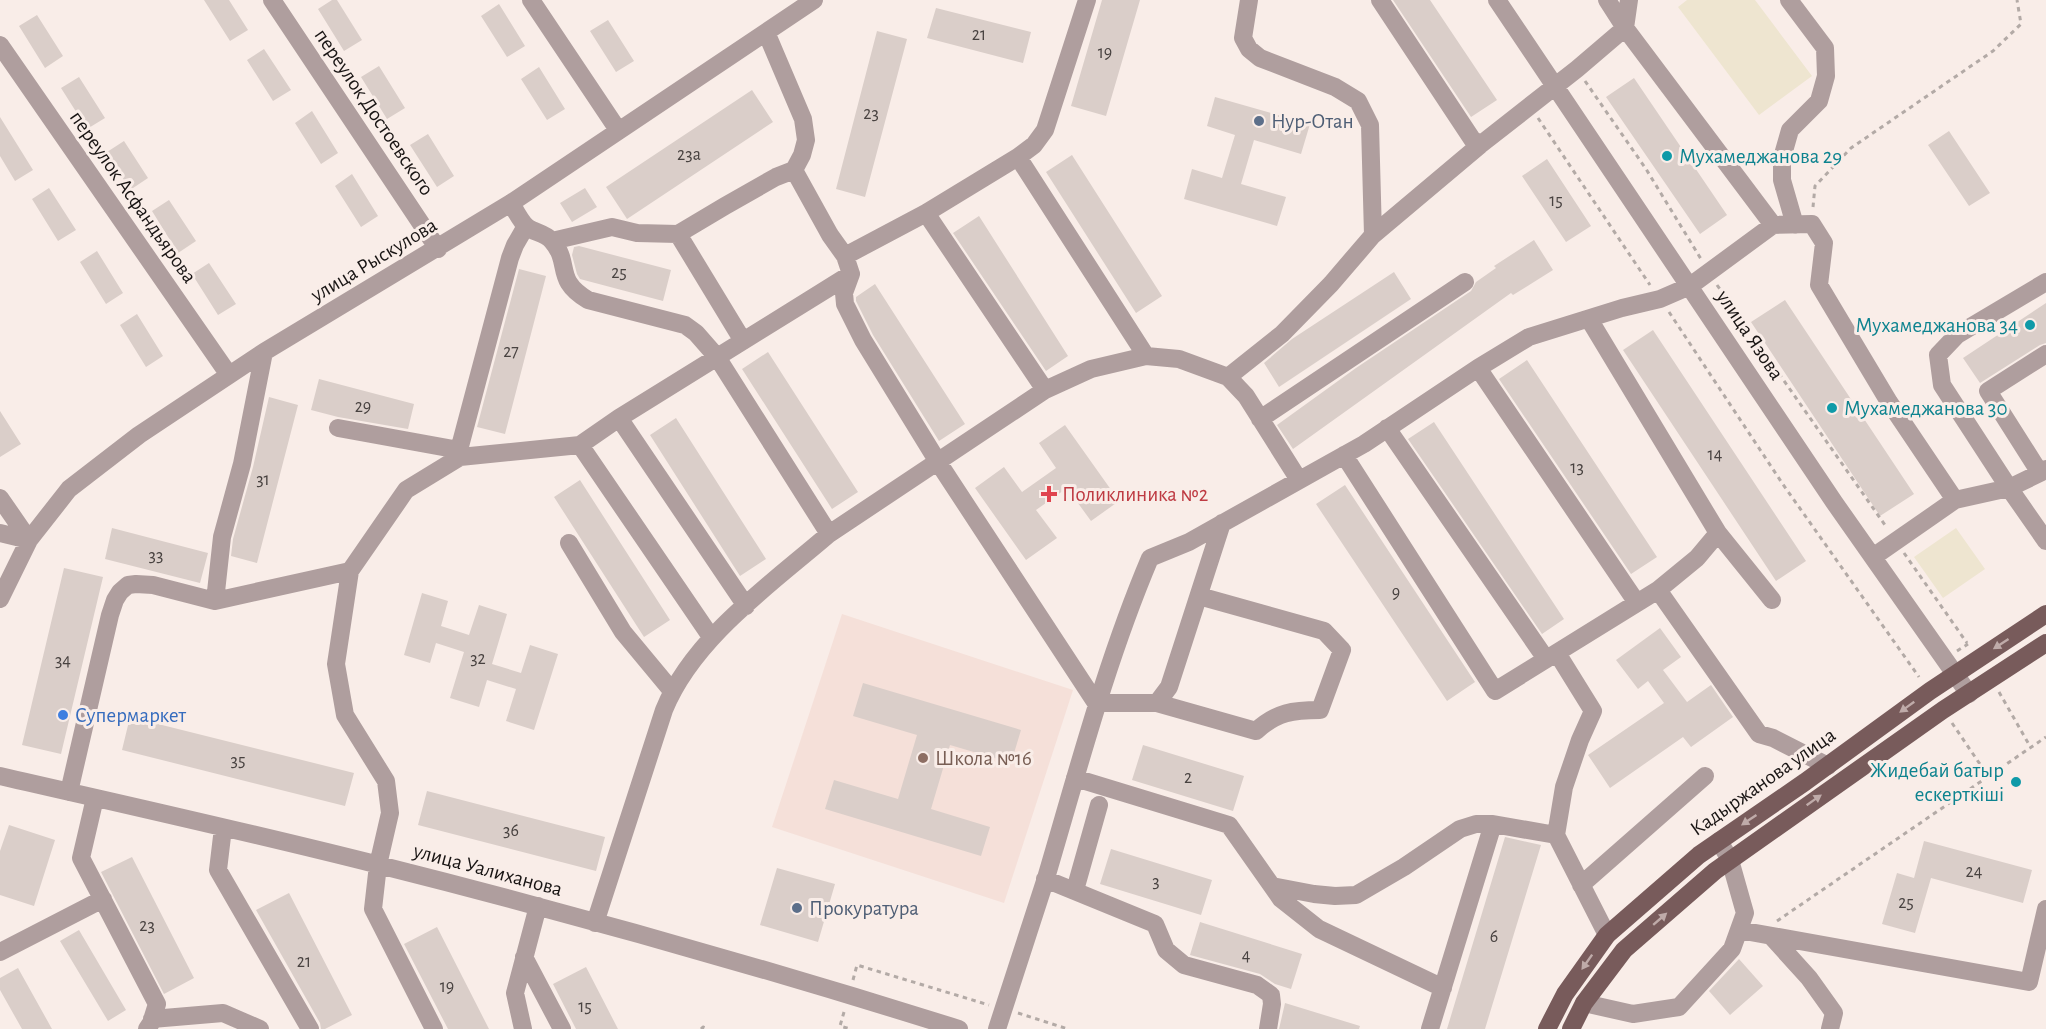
<svg xmlns="http://www.w3.org/2000/svg" width="2046" height="1029" font-family="'Alegreya Sans',sans-serif">
<rect width="100%" height="100%" fill="#f9ede8"/>
<path fill="#eee5d0" d="M1687,0H1755L1812,76L1759,115L1678,7Z
M1956,528L1985,569L1943,598L1914,557Z"/>
<path fill="#f5e0d9" d="M842,614L1073,690L1004,903L772,827Z"/>
<path fill="#dacec9" d="M204,0H229L248,30L230,41Z
M332,0H337L362,40L344,51L318,9Z
M1102,0H1140L1106,116L1071,106Z
M1393,0H1430L1497,100L1471,117Z
M499,4L525,46L507,57L481,16Z
M936,8L1031,32L1023,63L927,38Z
M37,15L63,56L45,68L19,26Z
M608,20L634,61L616,72L590,31Z
M877,31L907,39L865,197L836,189Z
M264,49L291,90L273,101L247,60Z
M379,66L405,108L387,119L361,77Z
M539,67L565,109L547,120L521,79Z
M79,77L105,118L87,129L61,88Z
M1634,78L1727,215L1700,234L1606,97Z
M752,90L773,122L627,219L606,187Z
M1215,97L1310,124L1301,154L1254,140L1241,184L1286,197L1277,226L1184,199L1192,169L1222,178L1235,135L1207,126Z
M312,111L338,153L321,164L295,123Z
M0,117L33,170L15,181L0,156Z
M1949,131L1990,193L1969,206L1928,145Z
M428,134L454,176L437,187L410,145Z
M124,141L148,178L130,190L107,152Z
M1072,155L1162,296L1136,313L1046,172Z
M1547,159L1591,226L1566,242L1522,176Z
M352,174L378,216L361,227L335,186Z
M49,188L76,230L58,241L32,199Z
M585,188L597,207L572,222L560,203Z
M169,200L196,241L178,253L152,211Z
M979,216L1068,356L1046,371L953,233Z
M1534,240L1553,270L1513,295L1511,293L1293,449L1277,425L1356,368L1471,291L1476,282L1496,268L1494,266Z
M579,246L671,270L663,301L580,279L577,274L572,255L574,247Z
M97,251L123,293L106,304L80,262Z
M209,263L236,304L218,315L192,274Z
M519,269L546,276L505,434L477,427Z
M1394,272L1411,299L1279,387L1264,363L1292,339Z
M875,284L965,424L939,441L873,335L856,301V297Z
M1785,300L1914,494L1880,516L1751,322Z
M2046,303V343L2040,345L1980,383L1963,358Z
M137,314L163,356L146,367L120,325Z
M1653,330L1806,561L1776,581L1623,350Z
M768,352L858,492L832,509L742,369Z
M1527,360L1657,557L1631,574L1499,379Z
M319,379L414,404L408,429L338,417L311,410Z
M269,397L298,405L257,563L231,556L233,539L253,467Z
M0,411L21,444L0,457Z
M676,418L766,559L740,576L650,435Z
M1434,422L1564,619L1542,634L1408,439Z
M1065,425L1119,501L1091,521L1067,488L1036,510L1057,538L1026,560L975,488L1004,467L1022,492L1056,468L1039,443Z
M580,480L670,620L644,637L554,497Z
M1345,485L1475,682L1447,701L1316,504Z
M112,528L208,553L200,583L105,559Z
M64,568L103,577L61,754L22,745Z
M422,593L448,601L441,626L469,635L479,605L507,614L492,664L521,673L530,645L558,654L534,730L506,721L516,689L487,680L479,707L450,698L464,652L436,643L430,663L404,655Z
M1660,628L1681,657L1663,670L1687,702L1711,685L1733,717L1691,747L1683,737L1610,788L1588,755L1664,703L1648,681L1638,689L1616,660Z
M863,683L1021,730L1011,763L950,745L931,809L990,827L981,856L825,809L834,780L898,799L917,735L853,716Z
M130,717L354,773L345,806L122,750Z
M1143,745L1244,776L1233,811L1132,780Z
M427,791L605,837L596,871L418,825Z
M9,825L55,840L34,906L0,895V851Z
M1505,837L1541,845L1485,1029H1447Z
M1924,841L2032,870L2023,903L1931,878L1915,933L1882,924L1897,873L1914,878Z
M1111,849L1212,880L1201,915L1100,884Z
M132,857L194,978L164,994L101,872Z
M777,868L835,884L818,942L760,925Z
M289,893L352,1015L325,1029H321L320,1023L256,910Z
M1200,922L1302,954L1291,989L1275,984L1260,974L1190,955Z
M437,927L489,1029H448L404,944Z
M79,930L126,1010L108,1021L60,941Z
M1739,959L1763,986L1730,1015L1709,991Z
M586,967L618,1029H576L553,984Z
M18,968L52,1029H22L0,990V978Z
M1285,1003L1360,1026L1359,1029H1279Z"/>
<g fill="none" stroke-linecap="round" stroke-linejoin="round">
<path stroke="#b3aaa6" stroke-width="3" stroke-dasharray="4.5 4.5" stroke-linecap="butt" d="M1585,81L1646,169L1701,259
M1538,118L1650,285
M1813,207L1815,186L1851,148L1993,51L2021,24L2017,0
M1717,285L1887,528
M1669,312L1782,483L1919,677
M1904,553L1967,643
M1957,651L1968,644
M1999,692L2031,748
M1952,723L1988,776
M1777,921L2046,737
M853,980L857,965L989,1005
M844,1012L840,1026L850,1029
M1018,1013L1068,1029
M701,1029L703,1027L708,1029"/>
<path stroke="#af9e9e" stroke-width="18" d="M272,0L438,249
M531,0L618,130
M1380,0L1472,139L1480,145
M1497,0L1834,502L1969,694
M1789,0L1825,48L1826,76L1819,101L1790,130L1782,158V180L1795,225
M0,45L229,375
M1018,157L1146,356
M794,170L830,235L845,256L926,213L1018,157L1034,145L1045,130L1087,0
M511,203C515,210 521,222 527,227C535,233 545,233 552,241C572,264 553,279 588,300L685,325L696,333L717,357L829,534L1045,390L1091,369L1146,356L1179,359L1228,377L1246,396L1299,480
M926,213L1045,390
M1773,225L1812,224L1824,243L1819,285L1889,402L1955,500L1873,557
M678,234L743,341
M1373,235L1480,145L1577,69L1625,28L1629,0
M552,241L612,227L637,233L678,234L725,206L776,177L794,170L802,155L806,140L803,119L766,32
M845,256L851,274L844,293L845,304L863,340L938,462L1096,703H1157L1169,687L1222,523
M2046,354L1988,391L2040,473L2046,469
M1478,368L1637,603
M1228,377L1282,334L1331,284L1373,235L1370,125L1358,101L1335,87L1260,58L1249,49L1243,38L1249,0
M619,418L746,606
M1260,419L1465,282
M338,428L459,450
M1387,428L1546,659
M580,445L711,637
M1344,455L1495,691L1658,590L1697,558L1718,533L1589,319
M460,457L459,450L510,258L515,245L526,226
M2040,473L2009,488L2046,541
M0,498L29,540
M1955,500L2009,488L1942,385L1938,355L1957,335L2046,282
M0,533L29,540
M1718,533L1772,600
M569,543L623,632L672,691
M1658,590L1759,734L1773,738L1828,766
M0,599L29,540L69,489L139,435L264,352L511,203L814,0
M215,601L222,537L242,464L264,352
M1157,703L1256,731C1277,712 1293,710 1320,710L1342,650L1324,631L1199,596
M0,776C126,805 253,833 379,865C574,914 768,969 959,1029
M1075,778L1229,825L1281,899L1319,929L1443,988
M69,792L110,615L115,600L120,592L128,585L136,584L153,585L215,601L350,571
M95,798L81,858L157,1004L151,1023L147,1029
M223,828L218,870L310,1029
M1556,835L1564,787L1580,740L1593,711L1557,653
M1045,879L1155,924L1166,950L1184,965L1257,985L1271,995L1272,1004L1268,1029
M1581,885L1705,776
M1272,886L1314,894L1335,896L1356,895L1404,867L1460,829L1476,824H1493L1556,835L1607,935
M1075,890L1099,805
M595,923L664,710C693,638 771,584 829,534
M1739,930L2029,982L2046,909
M1771,936L1809,978L1834,1013L1830,1029
M0,952L103,899
M524,957L562,1029
M1584,1003L1633,1014L1679,1007L1732,949L1745,913L1730,860L1719,841
M152,1019L223,1013L260,1029
M434,1029L373,909L378,865L390,813L386,781L345,715L336,664L350,571L406,490L460,457L580,445L619,418L851,274
M523,1029L515,993L538,906
M997,1029C1013,979 1030,928 1046,878C1078,770 1106,662 1150,558L1189,542L1364,444L1478,368L1529,337L1622,308L1660,299L1690,286L1773,225L1625,28L1607,0
M1430,1029L1493,824"/>
<path stroke="#785b5b" stroke-width="18" d="M1547,1029L1565,994L1607,935L1699,855L1805,782L1930,691L2046,614
M1571,1029L1584,1003L1624,950L1715,871L1943,710L2046,643"/>
</g>
<defs><path id="oneway-solid" d="M-6-.8H1V-3.2L6.5 0L1 3.2V.8H-6Z" transform="scale(1.5)"/></defs>
<g fill="#bfaba9">
<use href="#oneway-solid" transform="translate(2001 644) rotate(147)"/>
<use href="#oneway-solid" transform="translate(1907 707) rotate(144)"/>
<use href="#oneway-solid" transform="translate(1814 800) rotate(-35)"/>
<use href="#oneway-solid" transform="translate(1749 820) rotate(146)"/>
<use href="#oneway-solid" transform="translate(1660 919) rotate(-41)"/>
<use href="#oneway-solid" transform="translate(1587 962) rotate(125)"/>
</g>
<g fill="#5c6f8a" stroke="#f9ede8" stroke-width="2">
<circle cx="1259" cy="121" r="6"/>
<circle cx="797" cy="908" r="6"/>
</g>
<g fill="#0f9aa8" stroke="#f9ede8" stroke-width="2">
<circle cx="1667" cy="156" r="6"/>
<circle cx="2030" cy="325" r="6"/>
<circle cx="1832" cy="408" r="6"/>
<circle cx="2016" cy="782" r="6"/>
</g>
<path fill="#e0444e" stroke="#f9ede8" stroke-width="2" d="M1046 485h6v6h6v6h-6v6h-6v-6h-6v-6h6z"/>
<circle fill="#3f7fe0" stroke="#f9ede8" stroke-width="2" cx="63" cy="715" r="6"/>
<circle fill="#8d6e63" stroke="#f9ede8" stroke-width="2" cx="923" cy="758" r="6"/>
<g text-anchor="middle" dominant-baseline="central" stroke-width="6" stroke-linejoin="round" paint-order="stroke">
<g font-size="18" fill="#484240">
<text x="979" y="35">21</text>
<text x="1105" y="53">19</text>
<text x="871" y="114">23</text>
<text x="689" y="155">23а</text>
<text x="1556" y="201">15</text>
<text x="619" y="273">25</text>
<text x="511" y="352">27</text>
<text x="363" y="407">29</text>
<text x="1715" y="455">14</text>
<text x="1577" y="468">13</text>
<text x="263" y="480">31</text>
<text x="156" y="556">33</text>
<text x="1396" y="593">9</text>
<text x="478" y="659">32</text>
<text x="63" y="661">34</text>
<text x="238" y="761">35</text>
<text x="1188" y="778">2</text>
<text x="511" y="831">36</text>
<text x="1974" y="872">24</text>
<text x="1156" y="882">3</text>
<text x="1906" y="903">25</text>
<text x="147" y="926">23</text>
<text x="1494" y="937">6</text>
<text x="1246" y="956">4</text>
<text x="304" y="962">21</text>
<text x="447" y="987">19</text>
<text x="585" y="1007">15</text>
</g>
<g font-size="21" fill="#181413" stroke="#f9ede8">
<text transform="translate(374 112) rotate(56)">переулок Достоевского</text>
<text transform="translate(133 197) rotate(55)">переулок Асфандьярова</text>
<text transform="translate(374 260) rotate(-31)">улица Рыскулова</text>
<text transform="translate(1750 335) rotate(56)">улица Язова</text>
<text transform="translate(1763 782) rotate(-35)">Кадыржанова улица</text>
<text transform="translate(488 870) rotate(15)">улица Уалиханова</text>
</g>
<g font-size="21" fill="#4e5e75" stroke="#f9ede8" text-anchor="start">
<text x="1271" y="121">Нур-Отан</text>
<text x="809" y="908">Прокуратура</text>
</g>
<g font-size="21" fill="#0d838f" stroke="#f9ede8" text-anchor="start">
<text x="1679" y="156">Мухамеджанова 29</text>
<text x="2018" y="325" text-anchor="end">Мухамеджанова 34</text>
<text x="1844" y="408">Мухамеджанова 30</text>
<text x="2004" y="770" text-anchor="end">Жидебай батыр<tspan x="2004" dy="24">ескерткіші</tspan></text>
</g>
<g font-size="21" fill="#be3a42" stroke="#f9ede8" text-anchor="start">
<text x="1062" y="494">Поликлиника №2</text>
</g>
<g font-size="21" fill="#366cbe" stroke="#f9ede8" text-anchor="start">
<text x="75" y="715">Супермаркет</text>
</g>
<g font-size="21" fill="#785e54" stroke="#f9ede8" text-anchor="start">
<text x="935" y="758">Школа №16</text>
</g>
</g>
</svg>
